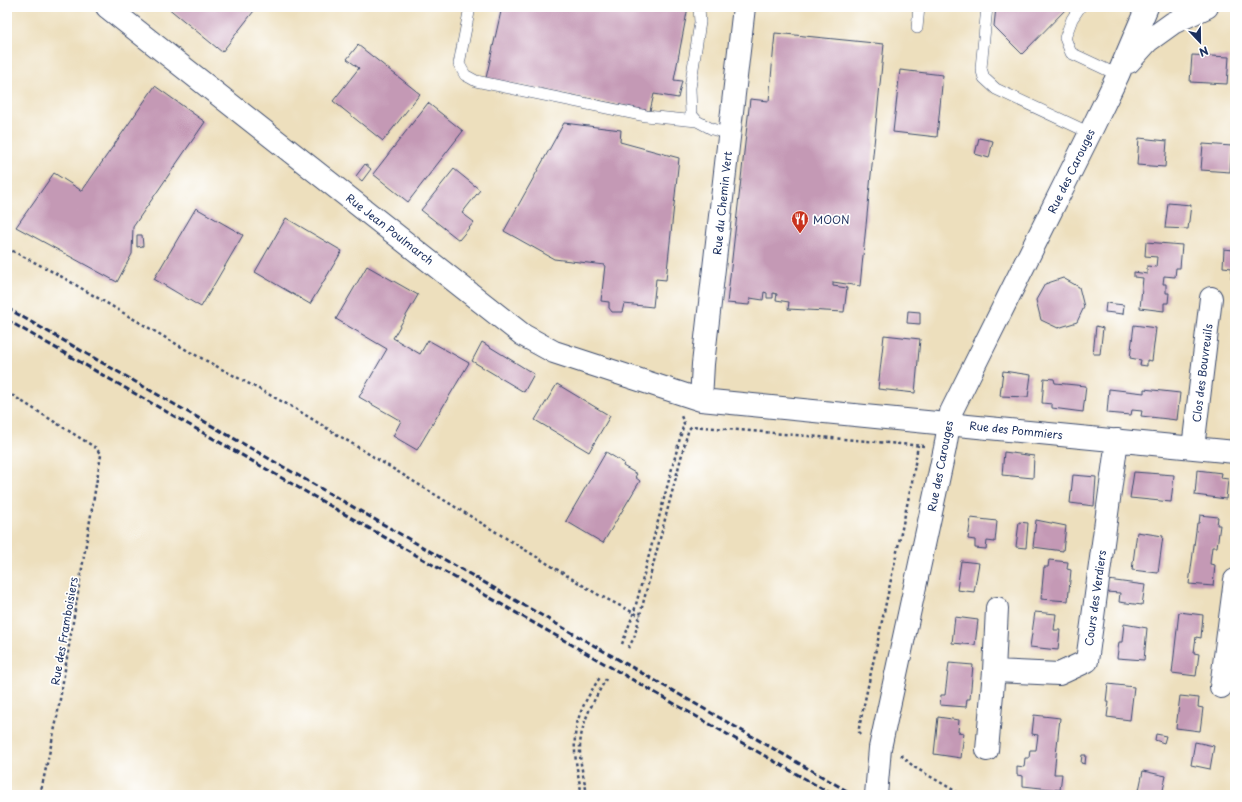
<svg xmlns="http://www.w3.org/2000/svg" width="1242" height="802" font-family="'Playpen Sans',sans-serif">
<rect width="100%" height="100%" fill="#fff"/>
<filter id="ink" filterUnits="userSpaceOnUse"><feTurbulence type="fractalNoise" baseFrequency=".025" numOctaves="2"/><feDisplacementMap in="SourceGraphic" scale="8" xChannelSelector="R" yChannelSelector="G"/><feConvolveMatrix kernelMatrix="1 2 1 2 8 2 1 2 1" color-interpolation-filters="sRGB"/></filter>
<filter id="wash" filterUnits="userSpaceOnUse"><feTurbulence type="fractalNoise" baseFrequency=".012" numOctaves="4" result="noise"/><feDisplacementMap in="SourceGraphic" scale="16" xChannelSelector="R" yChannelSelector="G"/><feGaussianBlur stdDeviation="0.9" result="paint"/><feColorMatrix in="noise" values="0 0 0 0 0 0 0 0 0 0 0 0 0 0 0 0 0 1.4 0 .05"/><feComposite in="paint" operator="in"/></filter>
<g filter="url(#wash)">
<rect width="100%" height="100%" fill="#eddfbd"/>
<g id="blocks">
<path fill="#c499b5" d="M167,7H257L222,52Z
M502,7H688L674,80L682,81L678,98L654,94L650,111L486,78Z
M996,7H1068L1022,54L994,26Z
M775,33L884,44L860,286L833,282V286L847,288L844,312L788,309L789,302L776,300L777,294L773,293V298H767V293L764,292L763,300L750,298L749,305L727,303L750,99L769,101Z
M358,45L420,94L383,141L333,101L359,68L347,59Z
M1192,55L1229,57L1227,84L1190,82Z
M900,70L943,75L937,137L893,132Z
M155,86L205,122L133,227L132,254L117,282L16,227L54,173L82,191Z
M428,103L463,131L408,202L373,174Z
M564,123L621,130L620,142L679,158L666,280L656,279L653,307L624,304L622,312H612L609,308V302L601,301L605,265L554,259L504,231Z
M979,138L993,141L989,158L975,154Z
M1139,138L1167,141L1165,167L1137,165Z
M1203,144L1232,146L1230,172L1201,170Z
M365,164L371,169L362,181L356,176Z
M454,169L480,190L462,213L474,222L459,240L421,210Z
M1168,203L1191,205L1188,229L1165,228Z
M196,208L243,235L201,307L154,279Z
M286,218L342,251L310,304L255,272Z
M137,235H142L143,246L137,247Z
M1146,242L1182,245L1180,268H1176L1175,277L1164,276L1163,284H1166V293H1169L1168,303H1164V311L1140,308L1143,278L1134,277V272L1147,274V266L1156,267L1157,257L1145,256Z
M1224,249L1234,250L1233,253H1235V278H1231L1232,268L1223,267Z
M367,266L418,295L393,338L420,354L428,340L469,363L417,450L393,436L401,421L359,397L387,349L336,319Z
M1063,278L1079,287L1084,307L1077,322L1058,328L1041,320L1036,300L1045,284Z
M1106,303L1124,305L1123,314L1105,312Z
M908,311L920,312V324L907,323Z
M1134,325L1156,328L1152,361L1147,360V366L1140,365L1141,360L1130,358Z
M1096,326L1103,328L1100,354H1093Z
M884,335L920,339L915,393L878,389Z
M482,342L534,374L524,392L472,361Z
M1003,371L1031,375L1028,397L1000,396Z
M1044,378L1054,379L1055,383L1086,386L1083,412L1052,408V404L1042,403Z
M557,384L610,416L589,452L535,420Z
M1109,389L1144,393V389L1180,393L1177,420L1141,416L1142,411L1132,410L1131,415L1107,413Z
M606,452L624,463L623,466L637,474L635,477L640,481L603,543L566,521Z
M1004,452L1034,456L1033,478L1002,475Z
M1197,470L1222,473L1221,478L1228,479L1226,499L1195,495Z
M1134,472L1174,475L1171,502L1130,498Z
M1073,475L1096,477L1094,506L1070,503Z
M1200,515L1218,517L1217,525H1220L1217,547H1212L1211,555L1210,564L1215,565L1213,586L1189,584L1197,523H1199Z
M971,518L997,521L995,542L987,541L986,549L975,548V540L968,539Z
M1036,520L1066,526L1063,551L1033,547Z
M1019,522L1028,523L1026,548L1016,547Z
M1137,532L1163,536L1158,573L1132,570Z
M1049,560L1068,562L1067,569L1071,570L1068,601L1041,599L1044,567H1048Z
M961,561L979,563L974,592L957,590Z
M1108,580L1145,585L1142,605L1119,602L1120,593L1106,592Z
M1035,612L1056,614L1054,630H1060L1058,650L1030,647Z
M1179,612L1203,615L1201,638L1196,637L1195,644L1194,653L1199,654L1196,676L1172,673Z
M955,617L978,620L975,645L952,643Z
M1124,624L1147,628L1144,660L1117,658L1119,642H1122Z
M949,663L973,665L970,699H967L966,707L940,705L941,695H945Z
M1108,684L1134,687L1130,720L1107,717L1109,702H1106Z
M1180,696L1199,698L1198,707L1203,708L1200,731L1176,728Z
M1034,715L1060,718L1054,774H1062L1060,790L1023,786V776L1017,775V766L1024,767L1025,758H1029L1030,750H1036L1038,735L1032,734Z
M938,717L959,720L958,732L964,733L961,758L934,754Z
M1156,734L1166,736L1164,743L1155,740Z
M1195,742L1214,746L1210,769L1191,765Z
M1082,755H1086L1085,764L1081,763Z
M1143,771L1166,776L1162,795H1138Z"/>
</g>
</g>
<g filter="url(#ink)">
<use href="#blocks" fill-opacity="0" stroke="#3a496c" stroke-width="1"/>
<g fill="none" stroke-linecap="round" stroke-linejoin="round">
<g stroke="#3a496c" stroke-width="12">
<path id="lane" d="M470,7L459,64L465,75L476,81L646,116L697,121L712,129L729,134
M987,7L981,68L984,78L996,89L1090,133
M1080,7L1072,19L1065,38L1071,53L1118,75
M917,28L919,7
M697,121L691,114L690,88L700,22L699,7"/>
</g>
<g stroke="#3a496c" stroke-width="24">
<path id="street" d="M107,7L523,335L554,352L701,400L1235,452
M701,400L703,364L744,7
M1193,448L1211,298
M994,671L997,608
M1221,687L1235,580
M987,750L994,671L1059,674L1087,661L1117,440"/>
</g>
<g stroke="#3a496c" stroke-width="24">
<path id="secondary" d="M1129,62L1148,41L1173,23L1207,7
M876,795L880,748L945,448L951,412L1090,133L1118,75L1147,7"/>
</g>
<path stroke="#3a496c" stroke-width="2.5" stroke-dasharray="3 3" stroke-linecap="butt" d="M7,248L57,274L190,352L294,408L597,594L640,616
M7,392L96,448L101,455L56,723L40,795
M622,644L634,612L684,423L681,416
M628,648L634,638L687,435L689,429L692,426L924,446
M861,734L859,732V728L912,482L918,445
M901,755L914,767L962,795
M582,795C571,741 569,723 601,676
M587,795C585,781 580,766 580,752C579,725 593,702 606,679"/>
<use href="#lane" stroke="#fff" stroke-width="11"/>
<use href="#street" stroke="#fff" stroke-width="22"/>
<use href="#secondary" stroke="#fff" stroke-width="22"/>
<path stroke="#1b2f5e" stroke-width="3" stroke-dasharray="6 3" stroke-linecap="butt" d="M7,308L854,795
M7,320L833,795"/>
</g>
</g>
<defs>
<g id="restaurant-pin" transform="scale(0.9)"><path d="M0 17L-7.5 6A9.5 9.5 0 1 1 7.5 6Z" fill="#c8321e" stroke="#fff"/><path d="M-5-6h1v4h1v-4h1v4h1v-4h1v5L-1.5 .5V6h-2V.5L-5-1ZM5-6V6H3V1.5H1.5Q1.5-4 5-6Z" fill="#fff"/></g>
</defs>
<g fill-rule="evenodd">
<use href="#restaurant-pin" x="800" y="219"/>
</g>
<g text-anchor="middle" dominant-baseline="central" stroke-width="3.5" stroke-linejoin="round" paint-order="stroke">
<g font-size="11" fill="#1b2f5e" stroke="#fff">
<text transform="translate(1071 171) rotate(-64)">Rue des Carouges</text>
<text transform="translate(722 203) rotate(-84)">Rue du Chemin Vert</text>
<text transform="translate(390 229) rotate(38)">Rue Jean Poulmarch</text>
<text transform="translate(1202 373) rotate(-83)">Clos des Bouvreuils</text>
<text transform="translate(1016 430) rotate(6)">Rue des Pommiers</text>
<text transform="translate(940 466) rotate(-79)">Rue des Carouges</text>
<text transform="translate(1095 598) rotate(-82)">Cours des Verdiers</text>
<text transform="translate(64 631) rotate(-80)">Rue des Framboisiers</text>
</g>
<g font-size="11" fill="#1b2f5e" stroke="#fff" text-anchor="start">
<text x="813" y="219">MOON</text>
</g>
</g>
<rect width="1242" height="802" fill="none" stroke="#fff" stroke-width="24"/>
<g transform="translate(1200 42) rotate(158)" stroke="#ffffff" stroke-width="3" paint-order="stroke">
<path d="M0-3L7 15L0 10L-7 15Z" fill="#1b2f5e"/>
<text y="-6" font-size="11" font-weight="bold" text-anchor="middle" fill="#1b2f5e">N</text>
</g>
</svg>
